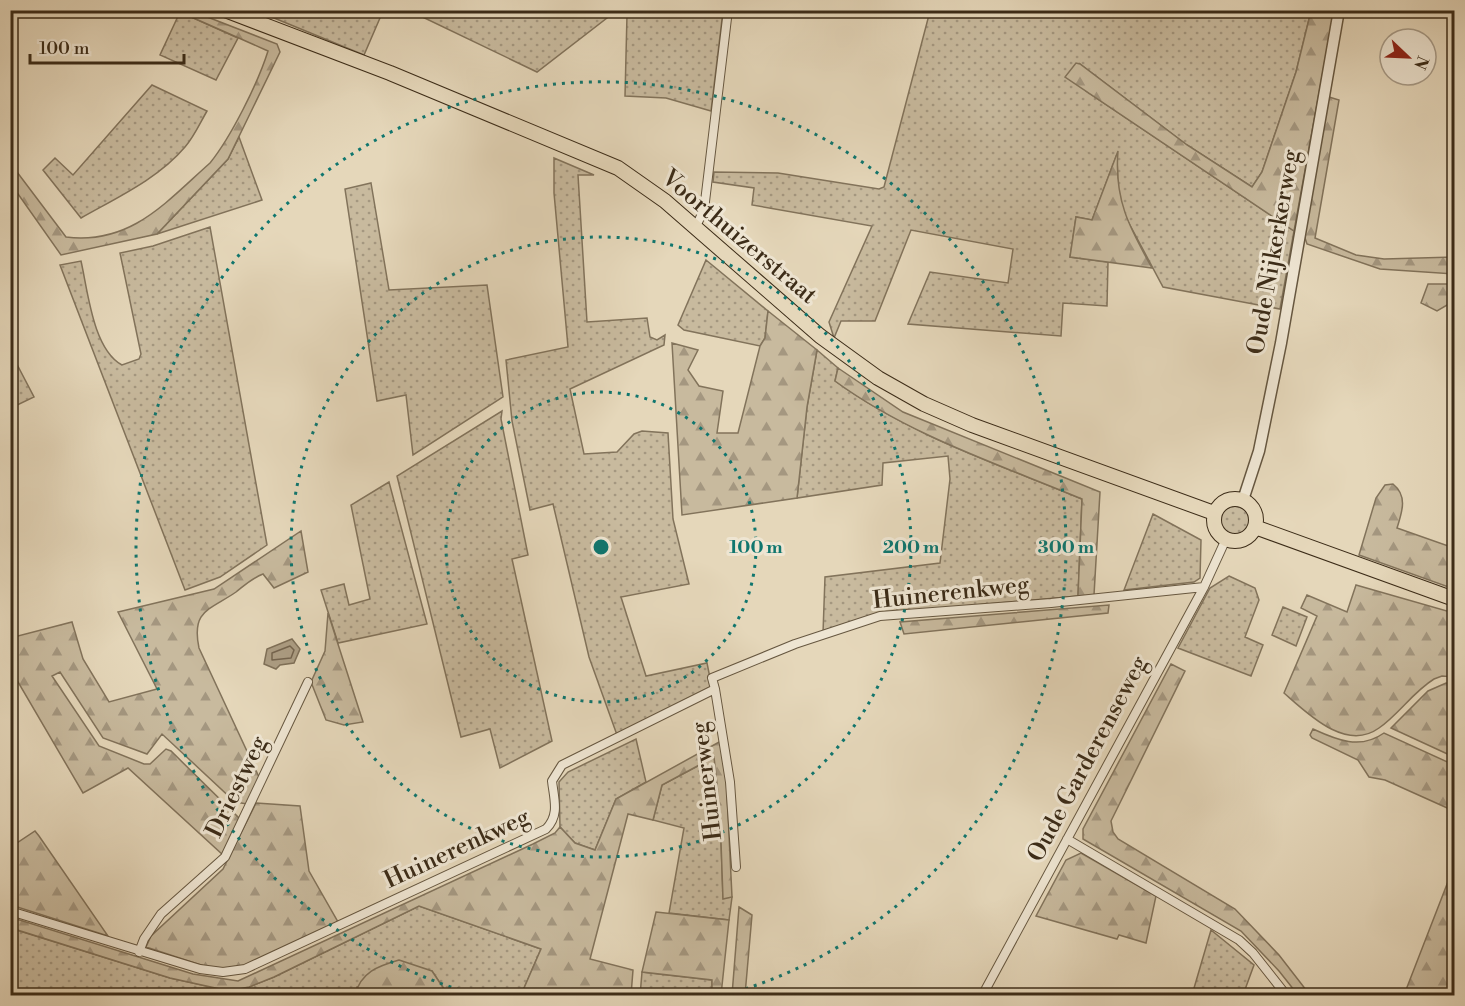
<svg xmlns="http://www.w3.org/2000/svg" width="1465" height="1006" font-family="'Libre Bodoni',serif">
<defs>
<pattern id="grass-dots" width="8" height="8" patternUnits="userSpaceOnUse" patternTransform="scale(1.5)"><rect width="8" height="8" fill="#c8ba9e"/><path d="M2 2h.1M6 6h.1" fill="none" stroke="#a49780" stroke-width="1.8" stroke-linecap="round"/></pattern>
<pattern id="forest-firs" width="22" height="20" patternUnits="userSpaceOnUse" patternTransform="scale(1.5)"><rect width="22" height="20" fill="#c8ba9e"/><path d="M5 1l3.5 6h-7zM16 11l3.5 6h-7z" fill="#a49780"/></pattern>
</defs>
<rect width="100%" height="100%" fill="#e5d7ba"/>
<filter id="stains"><feTurbulence type="fractalNoise" baseFrequency=".00333" numOctaves="4"/><feColorMatrix values="0 0 0 0 .2 0 0 0 0 .09 0 0 0 0 .02 0 0 0 .5 -.17"/></filter>
<radialGradient id="worn" r=".72"><stop offset=".6" stop-color="#630" stop-opacity="0"/><stop offset="1" stop-color="#630" stop-opacity=".3"/></radialGradient>
<path fill="url(#grass-dots)" stroke="#82735b" stroke-width="1.5" d="M634,10L723,11L711,111L666,98L625,96L627,15Z
M257,11H383L364,55Z
M410,11H616L537,72Z
M930,11H1311L1296,72L1262,172L1252,187L1187,145L1080,64L1086,91L1294,231L1280,309L1163,287L1123,212L1118,188L1117,154L1092,220L1076,217L1070,257L1108,262L1107,306L1063,303L1061,336L908,324L930,272L1008,283L1013,249L911,230L875,321H841L834,338L829,322L872,226L752,205L754,188L713,182L714,172L778,173L879,189L884,187Z
M180,12L238,38L216,80L160,55Z
M152,85L207,111C200,123 194,137 185,147C158,179 116,198 81,218L43,170L55,158L73,175Z
M239,137L262,200L157,234L228,159Z
M554,158L594,175H578L587,322L647,318L650,337L657,340L665,335L664,345L570,389L584,454L617,452L634,434L642,431L668,433L673,519L689,584L621,597L646,676L707,663L712,688L617,735L589,657L553,504L530,510L512,421L506,360L568,347L554,193Z
M371,183L389,290L487,285L503,397L413,455L406,395L377,401L345,189Z
M210,227L267,545L220,577L185,590L60,265L81,261C88,292 93,349 122,365L139,359L141,354L120,253L153,246Z
M706,260L768,311L765,338L760,346L684,330L678,325Z
M817,350L838,368L835,381C909,435 998,464 1082,499L1078,596L918,610L823,633L825,577L940,563L950,479L948,456L883,463L882,485L797,498L807,407Z
M10,351L34,397L11,408H10Z
M502,411L501,419L528,555L512,559L552,741L500,768L490,729L461,737L397,476Z
M389,482L427,624L338,643L321,590L344,584L349,605L370,599L351,505Z
M1220 520a15 15 0 1 1 30 0a15 15 0 1 1-30 0Z
M1153,514L1201,540L1200,578L1194,582L1124,590Z
M1229,576L1255,588L1259,600L1245,637L1263,645L1251,676L1178,648L1210,588Z
M1283,607L1307,617L1296,646L1272,635Z
M636,739L646,782L616,799L595,850L575,843L560,827L559,782L568,772Z
M715,757L720,813L723,898L732,897L729,920L669,913L684,828L653,820L662,785Z
M419,906L541,949L521,995H448L432,971L357,987L355,995L11,996L10,928L170,978L229,991L249,987L274,977Z
M1211,930L1254,965L1243,995H1192Z
M642,972L712,980V995L640,996Z"/>
<path fill="url(#forest-firs)" stroke="#82735b" stroke-width="1.5" d="M181,11H192L277,44L280,52L228,159L157,234L61,255L11,184V164L66,237C131,245 166,202 210,163C231,137 258,83 268,51L180,12Z
M1311,11H1334L1294,231L1065,77L1076,63L1080,64L1187,145L1252,187L1262,172L1296,72Z
M1329,97L1339,100L1315,238L1356,255L1384,259L1454,257V274L1380,269L1307,244L1303,232Z
M1118,151C1114,199 1129,227 1152,268L1070,257L1076,217L1092,220Z
M1428,284H1454V301L1437,311L1421,303Z
M768,311L817,350L807,407L797,498L682,515L672,343L698,350L688,370L699,386L723,391L717,433H738L760,346L765,338Z
M838,368L903,412L1100,492L1094,595L1078,596L1082,499C998,464 909,435 835,381Z
M1393,484C1408,496 1402,512 1397,528L1454,548V589L1359,555L1376,498L1385,485Z
M301,531L308,572L274,588L263,574C252,578 245,585 236,592C210,610 191,610 199,648L259,777L247,804L235,802L162,734L147,754L103,738L60,672L52,676L99,746L144,764H150L166,749L171,751L240,819L223,855L128,768L83,793L11,670L10,638L72,622L83,659L109,702L157,689L118,612L214,589Z
M1356,585L1454,613V677L1442,676L1434,679C1413,692 1399,714 1379,728C1346,752 1308,714 1284,693L1317,616L1301,608L1307,595L1347,612Z
M1109,605L1108,613L904,634L900,622Z
M328,613L363,722L344,725L326,720L311,682L325,651Z
M1171,664L1185,671L1111,821L1113,832L1118,839L1235,909L1279,955L1310,995H1298L1279,971L1241,931L1083,839V829Z
M1446,683L1454,685V757L1391,728L1428,691Z
M1313,729C1337,740 1360,750 1384,733L1454,765V811L1385,780L1369,777L1358,760L1312,738L1310,735Z
M721,741L726,773L732,897L723,899L720,813L714,757L662,785L653,820L628,814L590,959L633,970L631,995H521L541,949L419,906L274,977L249,987L229,991L170,978L11,928L10,917L193,974L238,981L533,844L555,833L560,827L575,843L595,850L616,799Z
M256,803L300,806L309,871L338,922L235,970L207,967L146,947L151,936L223,869Z
M35,831L39,836L108,936L11,905V847Z
M1081,853L1156,896L1146,943L1119,935L1117,939L1036,916L1066,860Z
M1454,854V995H1404L1449,879Z
M739,907L752,915L745,995H732Z
M656,912L729,920L721,995H712V980L642,972Z
M399,960L432,971L448,995H355C361,972 378,966 399,960Z"/>
<path fill="#ac9d83" stroke="#7f7058" stroke-width="1.5" d="M292,639L300,649L294,663L280,665L276,669L264,664L267,649Z"/>
<g fill="none" stroke-linecap="round" stroke-linejoin="round">
<path stroke="#74644e" stroke-width="1.5" d="M290,646L294,650L291,658L272,660V653Z"/>
<g stroke="#665740" stroke-width="10">
<path id="minor" d="M696,226L704,210L728,10
M715,689L730,782L736,867
M1067,839L1239,940L1253,953L1287,996
M10,911L200,969L223,972L245,969L546,829C560,815 554,799 552,781L562,765L715,689L712,678L795,644L880,616L1051,603L1204,587
M139,952L144,939L161,914L225,857L308,682
M982,996L1204,587L1226,539"/>
</g>
<g stroke="#665740" stroke-width="13">
<path id="tertiary" d="M1243,500L1259,451L1281,343L1339,10"/>
</g>
<g stroke="#3c2c18" stroke-width="16">
<path id="primary" d="M225,10L390,73L618,168L665,201L820,336L878,378L924,404L972,425L1214,513
M1214 520a21 21 0 1 1 42 0a21 21 0 1 1-42 0Z
M1255,527L1454,599"/>
</g>
<use href="#minor" stroke="#eee5d2" stroke-width="8"/>
<use href="#tertiary" stroke="#eee5d2" stroke-width="10"/>
<use href="#primary" stroke="#e5d7ba" stroke-width="14"/>
</g>
<g fill="none" stroke="#0f766e" stroke-width="3" stroke-dasharray="3 6">
<circle cx="601" cy="547" r="155"/>
<circle cx="601" cy="547" r="310"/>
<path d="M477 995A465 465 0 1 1 725 995"/>
</g>
<g text-anchor="middle" dominant-baseline="central" stroke-width="6" stroke-linejoin="round" paint-order="stroke">
<g font-size="24" fill="#3c2c18" stroke="#eee5d2">
<text transform="translate(739 237) rotate(40)">Voorthuizerstraat</text>
<text transform="translate(1274 252) rotate(-80)">Oude Nijkerkerweg</text>
<text transform="translate(951 593) rotate(-6)">Huinerenkweg</text>
<text transform="translate(1088 759) rotate(-62)">Oude Garderenseweg</text>
<text transform="translate(707 781) rotate(-97)">Huinerweg</text>
<text transform="translate(237 787) rotate(-64)">Driestweg</text>
<text transform="translate(457 849) rotate(-25)">Huinerenkweg</text>
</g>
</g>
<circle cx="601" cy="547" r="9" fill="#0f766e" stroke="#eee5d2" stroke-width="3"/>
<g font-size="18" text-anchor="middle" font-weight="bold" fill="#0f766e" stroke="#eee5d2" stroke-width="6" stroke-linejoin="round" paint-order="stroke">
<text x="756" y="553">100 m</text>
<text x="911" y="553">200 m</text>
<text x="1066" y="553">300 m</text>
</g>
<rect width="1465" height="1006" fill="none" stroke="#e5d7ba" stroke-width="36"/>
<rect x="12" y="12" width="1441" height="982" fill="none" stroke="#3c2c18" stroke-width="3"/>
<rect x="18" y="18" width="1429" height="970" fill="none" stroke="#3c2c18" stroke-width="1.5"/>
<g transform="translate(1408 57) rotate(113)"><circle r="28" fill="#eee5d2" stroke="#a79b88" stroke-width="1.5"/>
<path d="M0-4.5L10 22L0 15L-10 22Z" fill="#8f2418"/>
<text y="-9" font-size="16" font-weight="bold" text-anchor="middle" fill="#3c2c18">N</text>
</g>
<path d="M30 54v9h154v-9" fill="none" stroke="#3c2c18" stroke-width="3"/>
<text x="39" y="54" font-size="18" fill="#3c2c18" stroke="#eee5d2" stroke-width="4.5" paint-order="stroke">100 m</text>
<rect width="100%" height="100%" filter="url(#stains)"/>
<rect width="100%" height="100%" fill="url(#worn)"/>
</svg>
